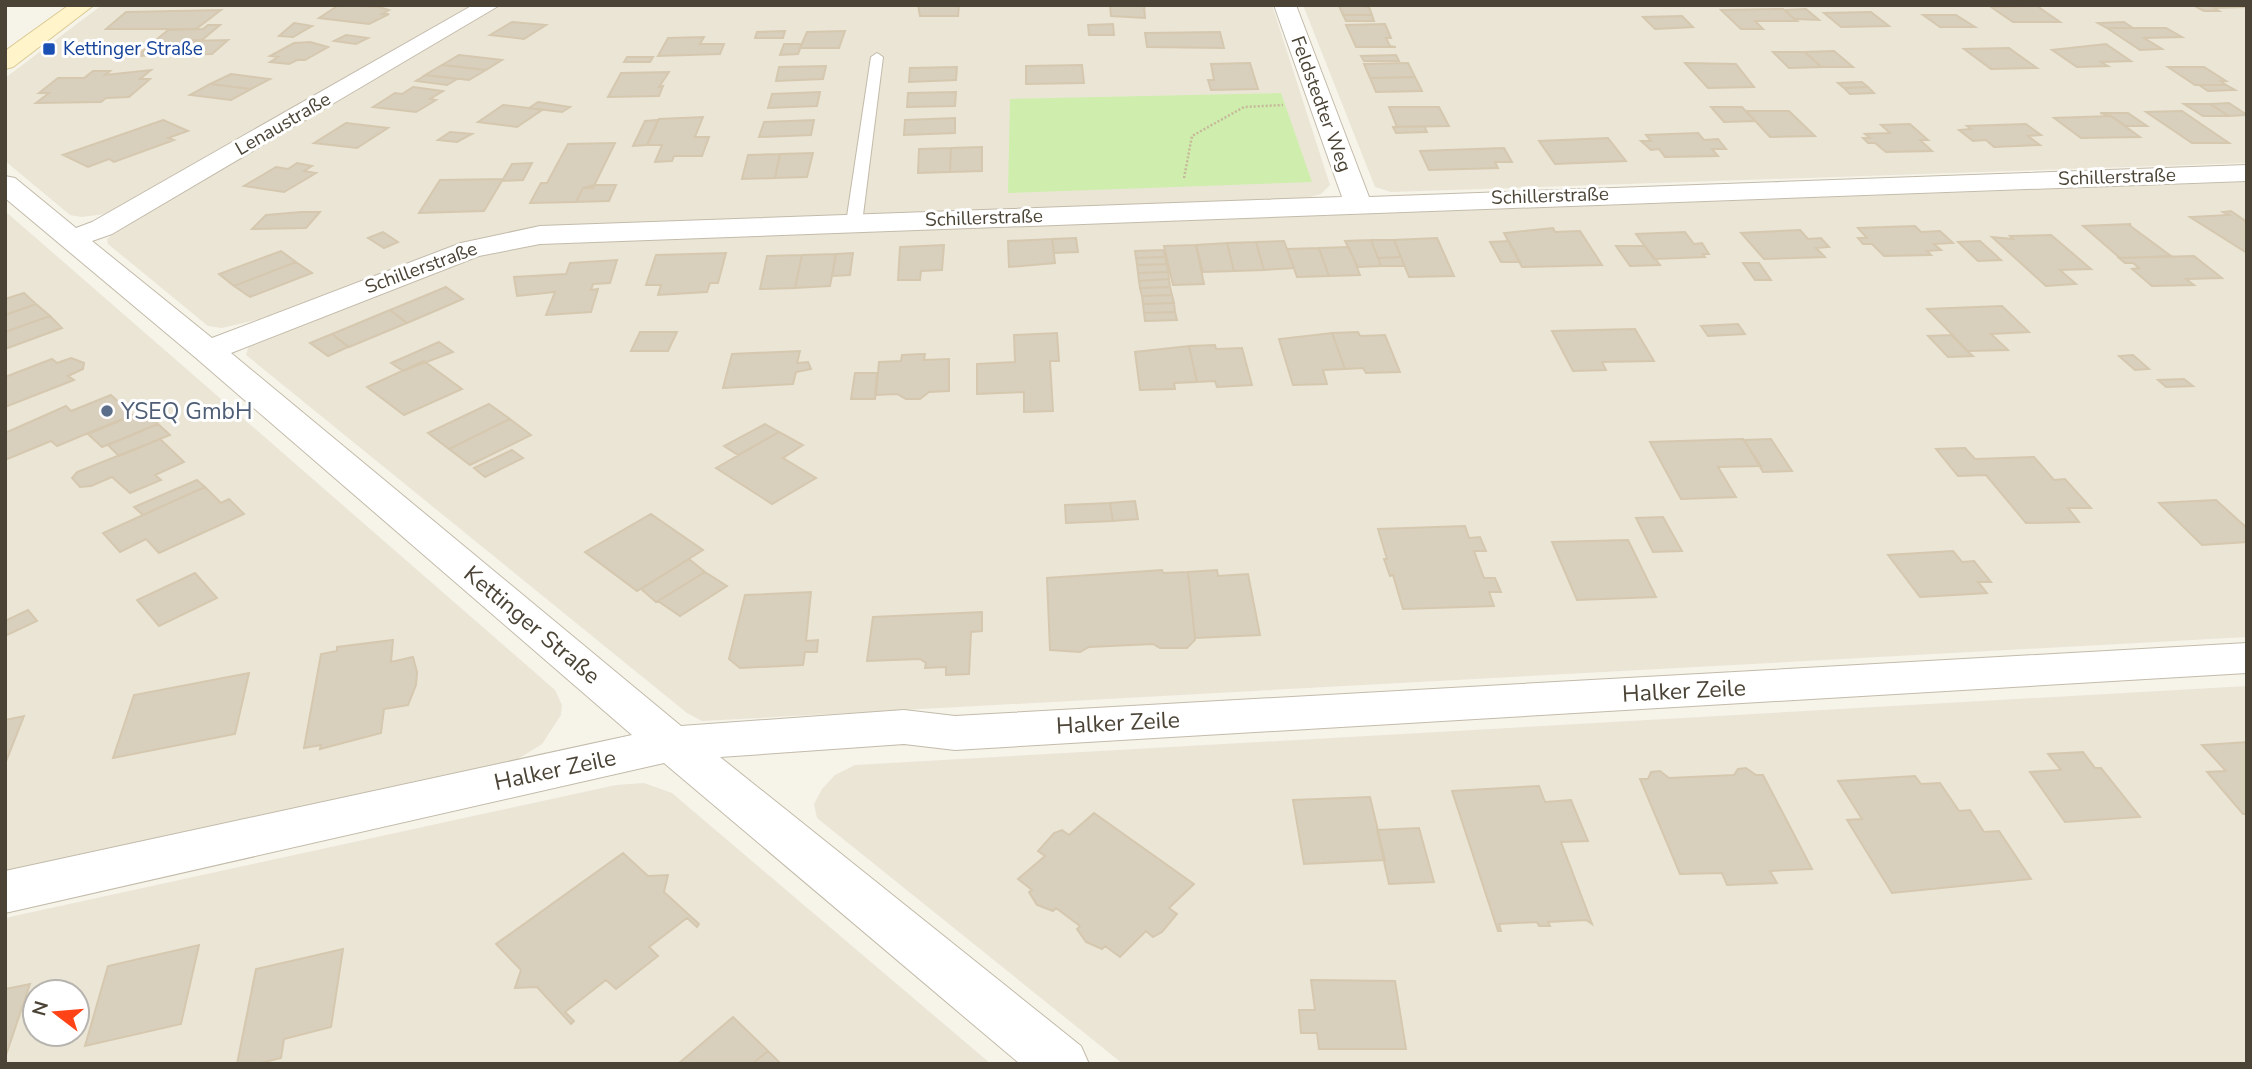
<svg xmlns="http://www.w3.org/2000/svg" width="2252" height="1069" font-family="'Nunito Sans',sans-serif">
<rect width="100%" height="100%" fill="#f6f3e9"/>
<path fill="#ebe5d6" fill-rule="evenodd" d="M102,5H481L105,214L81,217L70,215L5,161V78Z
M496,5H1272L1330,185L1321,194L1311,197L1244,205L545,230L303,309L222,328L208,326L108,244L107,239L119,229Z
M1303,5H2247V163L1391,192L1375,187L1373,182Z
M2247,182V637L702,721L687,713L246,355L249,345L501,244L1250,214L1315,216Z
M5,211L555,690L562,705L561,715L542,744L513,762L5,871Z
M2247,686V1064H1123L817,818L814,804L822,789L835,775L855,765Z
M644,783L672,793L991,1064H5V918L616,785ZM35,992H77V1034H35Z"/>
<path fill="#cfeeae" d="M1281,93L1312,182L1008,193L1010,99Z"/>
<path fill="#d9cfbd" stroke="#d5c8af" stroke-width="2" d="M339,5L379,7L389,10L382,14H389L369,24L319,18Z
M918,5H959L958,16H920Z
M1110,5H1144L1145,18L1111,16Z
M1360,5L1369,7L1372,15H1343L1339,6Z
M2193,5H2242L2246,7L2214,8L2219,11H2204Z
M2037,6L2060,22H2013L1991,7Z
M1783,9L1797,21H1755L1763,29H1741L1721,10Z
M1806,9L1819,20L1794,19L1785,10Z
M221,10L196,29H106L126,12Z
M1871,12L1889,26L1841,27L1824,13Z
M1343,15H1372L1374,21H1346Z
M1923,15H1956L1975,27H1940Z
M1682,16L1693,27L1655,29L1643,17Z
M512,22L546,25L524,39L490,35Z
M2124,22L2133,28H2107L2098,23Z
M294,23L312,26L293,37L279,36Z
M1113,24L1114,35H1089L1088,25Z
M1385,24L1391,38H1386L1390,46L1396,47H1356L1346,25Z
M208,25H220L202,40L187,41L171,54L137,56L168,30L203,29Z
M2107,28H2166L2182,37L2144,38L2162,49L2140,50Z
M785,31L783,38H755L757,32Z
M845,31L839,48H800L807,32Z
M1220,32L1224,48L1147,47L1145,33Z
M346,35L368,38L356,44L334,41Z
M704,37L700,44H724L720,54L658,56L668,38Z
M228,40L212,54L170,55L187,41Z
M310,42L328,47L305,60H297L289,64L270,62L278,57L270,56L294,43Z
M784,44H802L798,54L780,55Z
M2106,44L2131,61L2101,62L2108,66L2077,67L2052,50Z
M2009,48L2037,68L1991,69L1964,49Z
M1834,51L1853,67H1821L1805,52Z
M1773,52H1805L1821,67L1789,68Z
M459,55L502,60L486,70L442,65Z
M1396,55L1399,61H1364L1361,56Z
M627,57H653L650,62H624Z
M1250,63L1258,89L1211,90L1208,80H1214L1211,64Z
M1408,63L1415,77L1370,78L1364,64Z
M1685,63L1736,64L1754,87L1708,88Z
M442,65L486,70L469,80L425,75Z
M1082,65L1084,83L1026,84V66Z
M826,66L823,79L776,81L779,67Z
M957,67L956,80L909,82L910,68Z
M2168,67H2204L2226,81H2221L2226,85H2195Z
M151,70L140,79H150L129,97L106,98L101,102L36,103L49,93H39L58,78H84L93,71H110L105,75Z
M669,72L659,87L663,86L659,96L608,97L621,73Z
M231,74L270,79L251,89L210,84Z
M426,75L457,79L447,85L416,81Z
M1415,77L1422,91L1376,92L1370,78Z
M1862,82L1868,87L1844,88L1838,83Z
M210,84L251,89L231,100L190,95Z
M2199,85H2226L2235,90L2208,91Z
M413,87L443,91L430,99L436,100L416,112L373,107L395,93L402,94Z
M1868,87L1874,93L1850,94L1844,88Z
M820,92L817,106L768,108L772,94Z
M956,92L955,106L907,107L908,93Z
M538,102L570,107L562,112L529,108Z
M2229,103L2247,115L2229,116L2210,104Z
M2184,104H2210L2229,116H2203Z
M503,105L529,108L542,110L517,127L478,122Z
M1389,107H1439L1449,126L1397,127Z
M1711,107H1742L1755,121L1724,122Z
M1746,111H1789L1815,136L1770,137Z
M2182,111L2229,143H2192L2146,112Z
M2100,113H2128L2147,126H2126L2111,116Z
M2111,116L2140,137L2081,138L2054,118Z
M703,117L695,137H709L702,156H674L672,161L655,162L662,145H647L659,119Z
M955,118V133L904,135L905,120Z
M163,120L188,131L168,138L174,140L114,162L109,159L88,167L63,155Z
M658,120L647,145L633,146L645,121Z
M814,120L811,135L759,137L764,122Z
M346,123L388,128L357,148L314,143Z
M1910,124L1928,140H1920L1932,151L1886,152L1875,143H1868L1863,138H1870L1865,134L1890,133L1881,125Z
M2026,124L2041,135L2028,136L2040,145L1994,147L1986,140L1973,141L1959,130L1971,129L1967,126Z
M1424,126L1427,132L1396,133L1393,127Z
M450,132L472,134L457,142L438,140Z
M1698,133L1704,140L1718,139L1726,149H1712L1718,156L1665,157L1659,149L1651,150L1641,141H1651L1646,135Z
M1608,138L1626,161L1555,164L1539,141Z
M615,143L593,188H583L576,202L530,203L541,183H547L568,144Z
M982,147V171L950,172L951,148Z
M951,148L950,172L918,173L919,149Z
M1504,148L1512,162H1495L1498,168L1429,170L1420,151Z
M813,153L807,177L775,178L780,154Z
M780,154L775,178L742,179L748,155Z
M297,163L312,166L304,171L316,173L284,192L244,186L276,167L288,169Z
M532,163L523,180L502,181L512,164Z
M503,179L484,211L419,213L440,180Z
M594,185H616L609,201L576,202L583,188Z
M2231,211L2247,222V253L2190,217L2229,215L2223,212Z
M301,212H320L306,228L252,229L266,215Z
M2131,224L2129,225L2171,256L2120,258L2083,226Z
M1915,226L1921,232L1940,231L1953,243L1934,244L1941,250L1927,251L1931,255L1884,256L1872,244H1863L1858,238H1867L1858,228Z
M1553,228L1555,232L1580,231L1602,265L1522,267L1504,233Z
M1800,230L1808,239L1821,238L1829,247L1816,248L1825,257L1764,259L1741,233Z
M383,232L398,242L384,248L368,238Z
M1685,232L1694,244L1702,243L1709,254H1703L1705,257L1654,259L1636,234Z
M2051,235L2091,269L2060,270L2076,284L2046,286L1992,237L2013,239L2010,236Z
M1076,238L1078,252L1054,253L1052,239Z
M1437,238L1454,276L1409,277L1394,240Z
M1052,239L1055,263L1009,267L1008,241Z
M1371,240H1394L1401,257L1378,258Z
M1371,240L1381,266L1358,267L1345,241Z
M1284,241L1294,268L1264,270L1256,242Z
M1509,241L1520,262H1501L1490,242Z
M1980,241L2001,260L1978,261L1958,242Z
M1256,242L1264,270L1234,271L1227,243Z
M1227,243L1234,271L1203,272L1196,245Z
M944,245L942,270L921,271L920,280H898L900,247Z
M1196,245L1204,284L1173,285L1164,246Z
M1616,246H1645L1660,265L1630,266Z
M1349,247L1360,275L1329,276L1319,248Z
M1319,248L1329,276L1297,277L1287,249Z
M1164,250L1165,257L1136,258L1135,251Z
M281,251L296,262L234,286L219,274Z
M726,253L718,283H710L707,292L658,295L661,285H646L656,255Z
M853,253L850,275L832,276L836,254Z
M836,254L830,286L795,288L802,255Z
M802,255L795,288L760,289L767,256Z
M2194,256L2222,278L2186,279L2194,285L2152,286L2132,269L2139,268L2133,263H2125L2119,258Z
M1165,257L1167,264L1137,265L1136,258Z
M1401,257L1404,266H1381L1378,258Z
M617,260L610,283L593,284L591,290L598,289L591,312L546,315L555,292L517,296L514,277L566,274L570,263Z
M296,262L312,273L250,297L234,286Z
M1743,263H1759L1771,280H1755Z
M1167,264L1168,272L1138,273L1137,265Z
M1168,272L1169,279L1139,281L1138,273Z
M1169,279L1170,287L1140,288L1139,281Z
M446,287L463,299L407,323L390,310Z
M1170,287L1172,295L1142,296L1140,288Z
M24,293L36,304L5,315V299Z
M1172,295L1174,303L1143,304L1142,296Z
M1174,303L1175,312L1144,313L1143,304Z
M36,304L50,316L5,332V315Z
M2002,306L2029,332L1991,334L2008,350L1968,351L1927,309Z
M390,310L407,323L349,347L332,334Z
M1175,312L1177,320L1145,321L1144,313Z
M50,316L62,328L5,349V332Z
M1738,324L1745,334L1708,336L1701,326Z
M1635,329L1654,361L1602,362L1606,370L1573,371L1552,331Z
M640,332H677L668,351H631Z
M1358,332L1360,336L1385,335L1400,372L1366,373L1363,368L1345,369L1332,333Z
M1057,333L1059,361H1050L1053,411L1024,412V392L977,394V364L1015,362L1014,335Z
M1332,333L1345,369L1323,370L1327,384L1293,385L1279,339Z
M332,334L348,347L328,356L310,343Z
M1951,335L1967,351L1973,356L1948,357L1928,336Z
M439,342L453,352L403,371L391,363Z
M1215,345L1216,349L1242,348L1252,385L1217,387L1215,381L1197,382L1189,346Z
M1189,346L1197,382L1174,383L1175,389L1140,390L1135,352Z
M800,351L797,363L808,362L811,369L796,372L793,384L723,388L732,354Z
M921,354H925L924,360L949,359V391L929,392L920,399H906L897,394L876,395L879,362L901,361L902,355Z
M2133,355L2149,369L2135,370L2119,356Z
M71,358L84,363L83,369L68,376L74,380L5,407V377L52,359L57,363Z
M424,361L462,389L404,415L367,387Z
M855,373H877L875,399H851Z
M2184,379L2193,386L2166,387L2158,380Z
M111,395L132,415L57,446L51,441L5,460V433L66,406L71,411Z
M489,404L510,419L449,449L428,433Z
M143,411L158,424L102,447L88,434Z
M510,419L531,435L470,465L449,449Z
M158,424L170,435L119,456L108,445Z
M765,424L779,432L738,455L724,446Z
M779,432L803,445L783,458L816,478L772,504L716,468Z
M160,439L184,462L155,475L161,480L130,493L112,477L91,486L80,487L72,478L77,472Z
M1743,439L1761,466L1718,467L1736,497L1681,499L1650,442Z
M1771,439L1792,471L1763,472L1744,440Z
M1965,448L1975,459L2034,457L2054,480L2065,479L2091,508H2068L2079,522L2026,523L1986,475L1958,476L1936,449Z
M512,450L523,458L485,477L474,468Z
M197,480L205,487L143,515L134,507Z
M205,487L221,503L229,499L244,514L159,553L146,539L120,552L103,533Z
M2216,500L2247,528V542L2202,545L2159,503Z
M1135,501L1138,519L1113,521L1110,503Z
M1110,503L1113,521L1066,523L1065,505Z
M651,514L703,550L637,591L585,552Z
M1663,517L1682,551L1653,552L1636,518Z
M1465,526L1469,538L1480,537L1486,551H1474L1484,578H1495L1501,592H1489L1494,606L1403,609L1393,575L1390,576L1384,559H1387L1378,529Z
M1628,540L1656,597L1577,600L1552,542Z
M1953,551L1962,562L1974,561L1991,582H1978L1987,593L1920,597L1888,555Z
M689,559L705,572L656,602L641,589Z
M1162,570L1163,573L1188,572L1195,640L1187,648H1160L1153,644L1089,647L1080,652L1050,650L1047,578Z
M1217,570L1218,576L1248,574L1260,635L1195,638L1188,572Z
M705,572L727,586L680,616L658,601Z
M195,573L217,598L159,626L137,600Z
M811,592L806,641L818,640L817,652H805L803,665L740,668L729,659L745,595Z
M28,610L37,621L5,636V621Z
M982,612V631L971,632L969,674L946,675V667L925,668L926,663L920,659L867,661L873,617Z
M393,640L391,662L413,657L417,672L416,685L408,705L384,709L381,733L320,749L321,745L304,748L321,654L337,651V647Z
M249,673L235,734L113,758L134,695Z
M24,716L5,764V720Z
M2247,742V814H2243L2207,772L2226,771L2202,745Z
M2083,752L2095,768H2101L2140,817L2065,822L2030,772L2061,770L2048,754Z
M1746,768L1756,775H1763L1812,869L1770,871L1777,883L1727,885L1722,873L1680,874L1640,779H1648L1651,772L1660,771L1669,778L1734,775L1738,769Z
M1915,776L1921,784L1940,783L1959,811L1970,810L1984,832L1999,831L2031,879L1892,893L1847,820L1862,819L1838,781Z
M1539,786L1545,802L1571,800L1588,841L1561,842L1592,924L1586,920L1548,922L1550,926H1539L1537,922L1499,924L1501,931H1498L1452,791Z
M1370,797L1385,860L1304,864L1293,800Z
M1094,813L1194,884L1169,908L1177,914L1162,932L1153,937L1146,931L1120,957L1105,946L1102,949L1086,942L1077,929L1080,926L1056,908L1053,911L1037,905L1029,892L1032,890L1018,879L1045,856L1038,851L1054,833L1062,830L1069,835Z
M1419,828L1434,882L1389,884L1377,830Z
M623,853L648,876L668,875L664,892L699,924L697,927L687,918L649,947L658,956L616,989L606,980L565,1012L574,1021L571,1024L537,987L515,988L521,970L496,944Z
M199,945L181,1024L85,1046L108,966Z
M343,949L331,1027L284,1039L281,1058L257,1064H237L256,969Z
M1311,980L1395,981L1406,1049H1319L1317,1033H1301L1299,1010H1315Z
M30,984L5,1058V989Z
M733,1017L768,1051L752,1064H678Z
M768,1051L781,1064H752Z"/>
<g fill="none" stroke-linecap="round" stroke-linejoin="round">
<g stroke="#c3bbaa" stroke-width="2">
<path id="lane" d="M877,53L883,57L862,223L854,228L846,223L871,57Z"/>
</g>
<g stroke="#c3bbaa" stroke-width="2">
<path id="street" d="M473,5H500L112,234L92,241L212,338L461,243L540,226L1342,197L1274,5H1296L1369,197L2247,165V181L540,244L479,256L231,353L681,726L904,710L955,716L2247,643V673L955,750L904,744L720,757L1081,1046L1089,1064H1020L664,763L5,913V871L632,735L196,358L5,198V176L15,178L76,228L92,222Z"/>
</g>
<g stroke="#dbca94" stroke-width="2">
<path id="secondary" d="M69,5H94L13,67L5,69V51Z"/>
</g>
<path stroke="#c6b89a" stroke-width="2.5" stroke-dasharray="2 2" stroke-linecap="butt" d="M1184,178L1192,136L1244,107L1283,105"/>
<use href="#lane" fill="#fff" fill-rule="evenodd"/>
<use href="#street" fill="#fff" fill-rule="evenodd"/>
<use href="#secondary" fill="#fff4ca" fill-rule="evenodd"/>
</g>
<rect fill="#1a4fb4" stroke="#fff" stroke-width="2.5" x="42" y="42" width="14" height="14" rx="3.5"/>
<circle fill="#5c6f8a" stroke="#fff" stroke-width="2.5" cx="107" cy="411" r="7"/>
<g text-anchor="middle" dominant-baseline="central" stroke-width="6" stroke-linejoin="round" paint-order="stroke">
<g font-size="19" fill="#164399" stroke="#fff" text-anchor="start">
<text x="63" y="49">Kettinger Straße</text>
</g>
<g font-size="19" fill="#4b4436" stroke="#fff">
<text transform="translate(1321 104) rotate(70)">Feldstedter Weg</text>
<text transform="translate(283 124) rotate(-30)">Lenaustraße</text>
<text transform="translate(2117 177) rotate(-2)">Schillerstraße</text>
<text transform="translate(1550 196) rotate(-2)">Schillerstraße</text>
<text transform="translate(984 218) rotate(-2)">Schillerstraße</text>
<text transform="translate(421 268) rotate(-20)">Schillerstraße</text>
</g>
<g font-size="23" fill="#4e5e75" stroke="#fff" text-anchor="start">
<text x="121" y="411">YSEQ GmbH</text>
</g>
<g font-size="23" fill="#4b4436" stroke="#fff">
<text transform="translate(532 625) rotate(40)">Kettinger Straße</text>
<text transform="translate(1684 691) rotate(-3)">Halker Zeile</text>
<text transform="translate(1118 723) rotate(-3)">Halker Zeile</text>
<text transform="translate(555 770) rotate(-12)">Halker Zeile</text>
</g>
</g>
<rect width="2252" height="1069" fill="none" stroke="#4b4436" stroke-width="14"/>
<g transform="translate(56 1013) rotate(286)"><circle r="33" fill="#ffffff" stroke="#b7b4af" stroke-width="2"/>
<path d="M0-5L12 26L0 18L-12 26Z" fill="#ff4317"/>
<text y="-10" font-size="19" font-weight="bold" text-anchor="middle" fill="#4b4436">N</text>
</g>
</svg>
